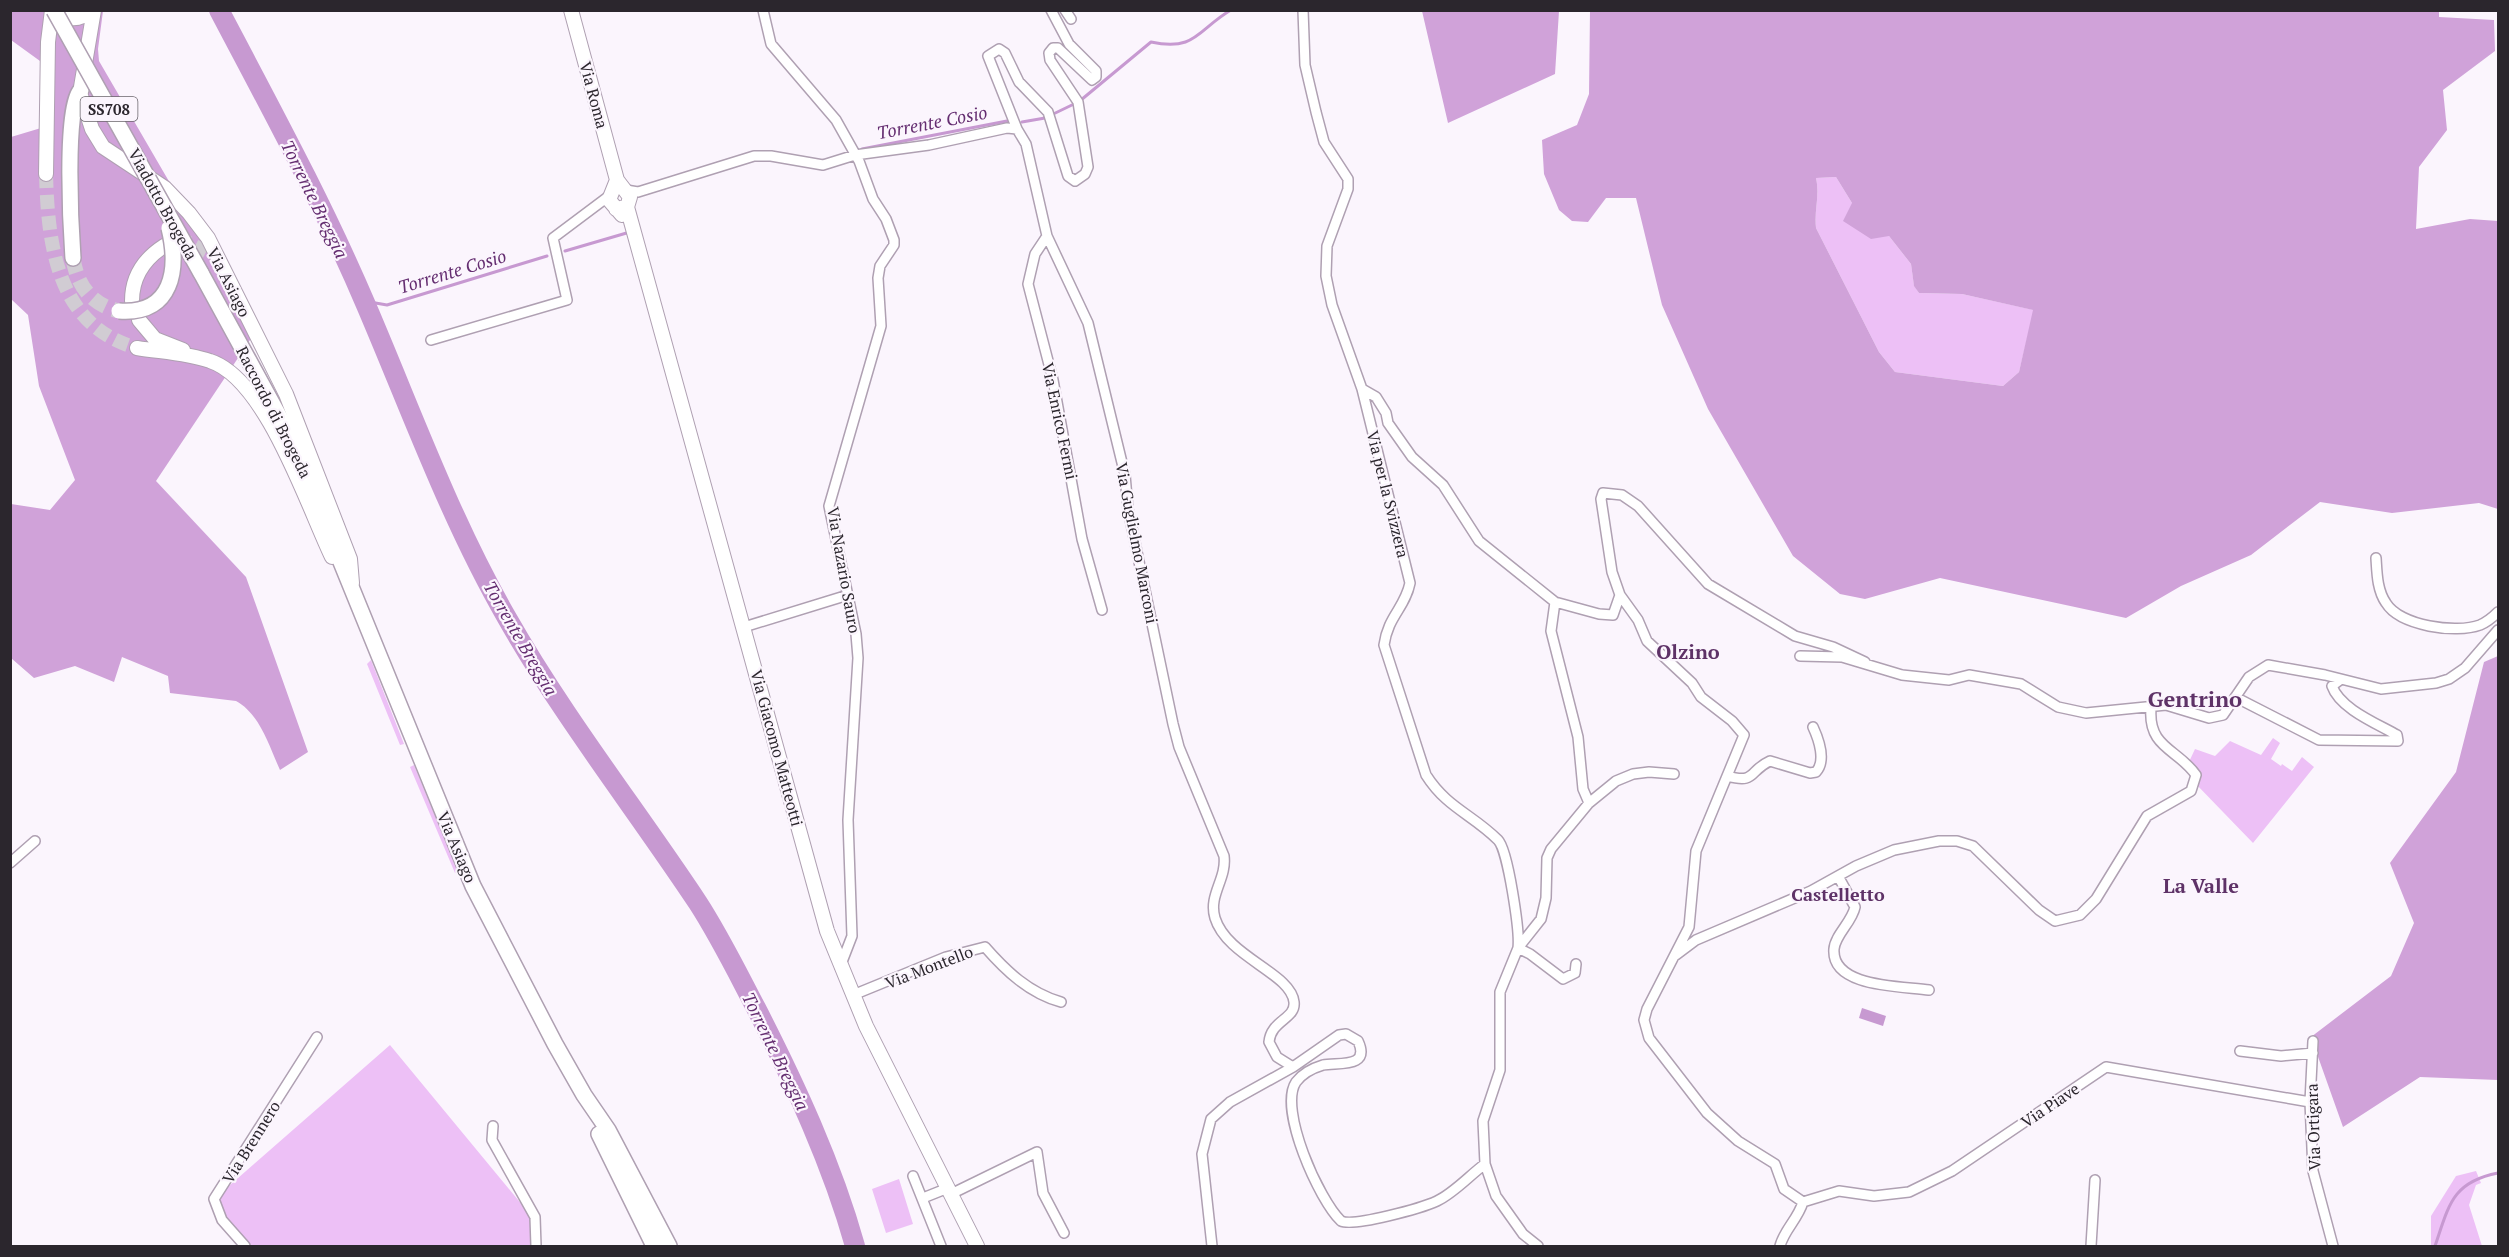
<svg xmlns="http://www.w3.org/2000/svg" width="2509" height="1257" font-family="'PT Serif',serif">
<rect width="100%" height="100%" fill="#fbf5fd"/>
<path fill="#edc0f6" d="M1836,177L1852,203L1889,236L1911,264L1914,285L1919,293L1962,294L2034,310L2019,372L2003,386L1895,372L1879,352L1816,228C1814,210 1820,196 1816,178Z
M371,660L404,744L400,745L367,664Z
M2273,738L2280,743L2271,759L2281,766L2282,764L2292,771L2302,757L2314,767L2253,843L2194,782L2188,764L2195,749L2215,756L2230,741L2261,755Z
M414,765L458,872L455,873L410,767Z
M390,1045L533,1218V1246H236L242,1240L224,1218L216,1200L222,1192Z
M2476,1171L2481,1183L2476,1185L2469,1205L2482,1246H2431V1216L2456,1176Z
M899,1179L913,1224L886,1233L872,1189Z"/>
<path fill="#d0a2d9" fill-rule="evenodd" d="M2439,10V17L2494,20L2495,51L2443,90L2447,130L2419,167L2416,229L2470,219L2498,221V509L2479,503L2392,513L2320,502L2251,555L2181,586L2126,618L1940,578L1865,599L1840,594L1793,556L1708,409L1662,305L1636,198H1606L1588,222L1572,221L1559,210L1544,174L1542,140L1577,125L1589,94L1590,11ZM1836,177L1852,203L1843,221L1871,239L1889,236L1911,264L1914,286L1919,293L1962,294L2033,310L2019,372L2003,386L1895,372L1879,352L1816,228C1814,210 1820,196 1816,178Z
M11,11H103L98,49L99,61L256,331L156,481L246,577L308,752L280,770C269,746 260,714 236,701L170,693L168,676L122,657L114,682L75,666L34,678L11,658V504L50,510L75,480L39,386L28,315L11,299V137L41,128L40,61L11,40Z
M1422,11H1559L1555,74L1448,123Z
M2498,656V1080L2420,1077L2343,1127L2311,1037L2391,976L2414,923L2390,863L2456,772L2484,662Z"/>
<path fill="#c799d1" d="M1862,1008L1886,1016L1883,1026L1859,1018Z"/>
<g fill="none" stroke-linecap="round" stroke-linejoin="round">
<path stroke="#c799d1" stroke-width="3" d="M1081,100L1151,42C1196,52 1198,29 1231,10
M1022,122L1045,118L1074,104
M862,149L1007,121
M565,251L630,232
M364,301L387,305L547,256
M2435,1246C2449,1205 2452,1182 2498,1173"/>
<path stroke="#c799d1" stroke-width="20" d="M219,10C270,107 323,204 366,305C411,410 450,519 507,618C564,718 635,808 698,903C720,937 737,972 756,1008C795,1084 832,1164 855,1246"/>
<path stroke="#d1ccd3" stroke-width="14" stroke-dasharray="14 7" stroke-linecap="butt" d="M46,174C48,245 57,326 137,348
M175,243L187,242L206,252"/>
<path stroke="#d1ccd3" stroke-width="15" stroke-dasharray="15 8" stroke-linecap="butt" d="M73,258C77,286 92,305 119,311"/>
<g stroke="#afa0b2" stroke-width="12">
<path id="street" d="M763,10L771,44L836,120L859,161L873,199L886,219L894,240V245L880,266L878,278L881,326L829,506L856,634L858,658L848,820L852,936L840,967
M1065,10L1071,19
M1303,10L1305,65L1316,112L1324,142L1348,179V189L1327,246L1326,276L1332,305L1362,389L1410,583C1405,608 1388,616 1384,645L1426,775C1447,808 1472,814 1498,840C1508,850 1520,932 1518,948
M1017,129L988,56L999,49L1005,53L1019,82L1048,112L1068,176L1075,181L1085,174L1088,167L1078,102L1050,60L1049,53L1053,48H1058L1092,80L1096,77V71L1069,44L1051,10
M626,190L638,192L754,156H771L823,165L855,155L929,145L1007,128L1017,129L1026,144L1047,236L1088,323L1125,475L1128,509L1173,724L1179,747L1224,856C1227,879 1208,895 1215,918C1227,957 1291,973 1294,1002C1296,1019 1271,1020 1269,1042L1277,1057L1293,1067
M1047,236L1035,254L1028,284L1053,380L1082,539L1102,610
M431,340L567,300L553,238L609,196
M1362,389L1376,397L1386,413L1388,423L1412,457L1443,485L1479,541L1555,602L1551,631L1578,737L1583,789L1589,803
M2376,558C2377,573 2377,590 2386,603C2400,626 2456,634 2480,625C2487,622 2493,617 2498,612
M1555,602L1599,614L1613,615L1620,595
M744,627L848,595
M1800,656L1842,657L1902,675L1949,680L1969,675L2021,684L2058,707L2086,713L2166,705L2209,718L2223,715L2249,677L2268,665L2325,675L2381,689L2436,683L2449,679L2465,668L2498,630
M2237,698L2319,740L2398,741L2397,735C2378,724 2340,709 2332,686L2340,680
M1727,776C1757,784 1748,771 1770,761L1810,773L1816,772C1826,761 1819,740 1813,727
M10,863L35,841
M1838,876L1855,907C1852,922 1835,935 1834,949C1831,988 1903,986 1929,990
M1518,948L1530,954L1563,979L1575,973L1576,964
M1676,955L1696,940L1811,891L1856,866L1894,850L1939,841H1957L1973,846L2039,910L2055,921L2080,915L2096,899L2147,816L2191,791L2196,775C2178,749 2148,748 2151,709
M853,995L946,957L985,947C1006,971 1029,993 1061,1002
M2313,1041L2310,1102L2313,1171L2333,1246
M2240,1051L2281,1056L2313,1053
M493,1126L492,1140L535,1217L536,1246
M913,1176L941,1246
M951,1194L1037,1152L1043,1193L1064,1233
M923,1198L948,1188
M1803,1202L1784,1189L1775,1164L1738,1141L1707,1113L1649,1038L1644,1020L1647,1009L1689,927L1696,851L1744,735L1732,721L1701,697L1692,683L1647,641L1638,620L1620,595L1612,572L1601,499L1603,493L1622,495L1638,506L1708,584L1795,636L1833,647L1865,662
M1803,1202L1839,1191L1874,1196L1909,1192L1952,1171L2106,1067L2310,1102
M245,1246L222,1220L214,1199L317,1037
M1212,1246L1202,1154L1211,1119L1230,1102L1293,1067L1339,1035L1346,1034L1358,1041C1371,1069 1337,1062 1323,1065C1313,1068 1302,1074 1296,1082C1278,1109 1319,1200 1341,1221C1354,1227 1422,1208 1437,1201C1454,1193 1470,1175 1485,1164
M1538,1246L1523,1234L1496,1196L1485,1164L1483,1121L1500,1070V992L1518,948L1541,919L1546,898L1547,858L1551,849L1589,803L1616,781L1633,774L1649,772L1674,774
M1780,1246C1784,1230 1798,1219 1803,1202
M2091,1246L2095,1180"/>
</g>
<g stroke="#afa0b2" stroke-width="16">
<path id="secondary" d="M57,10C67,21 80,21 90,10
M94,10L80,93L92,129L103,147L165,188L189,213L208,238L286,394L350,559L352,583
M571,10L617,180L630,197L627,207L616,209
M46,174L48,42L52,10
M617,180L609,200L622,215
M627,207L827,931L866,1026L977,1246
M132,301C132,277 144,259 164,246
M139,320L155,339L183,350
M137,348C161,352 187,353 210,361C266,379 307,505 332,557"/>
</g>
<g stroke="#afa0b2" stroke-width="18">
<path id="primary" d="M73,258C71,231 64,104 81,90
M201,273L288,432L473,886L555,1044L584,1095L608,1130L669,1246
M599,1134L654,1246"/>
</g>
<use href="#street" stroke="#fff" stroke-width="9"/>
<use href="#secondary" stroke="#fff" stroke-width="14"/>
<use href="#primary" stroke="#fff" stroke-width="15"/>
<g stroke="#afa0b2" stroke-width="18" stroke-linecap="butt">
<path id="primary-bridge" d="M54,10L201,273
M119,311C173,315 179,269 169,228"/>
</g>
<use href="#primary-bridge" stroke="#fff" stroke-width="15"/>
</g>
<g text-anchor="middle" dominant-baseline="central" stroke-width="4.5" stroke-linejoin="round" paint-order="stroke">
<rect fill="#fbf5fd" stroke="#69646b" stroke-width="1.5" x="80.5" y="97" width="57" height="24" rx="4.5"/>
<g font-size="15" font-weight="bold" fill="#2b262d">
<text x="109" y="109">SS708</text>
</g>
<g font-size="16" fill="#2b262d" stroke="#fbf5fd">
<text transform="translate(594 95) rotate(75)">Via Roma</text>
<text transform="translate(163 204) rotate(61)">Viadotto Brogeda</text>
<text transform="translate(229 282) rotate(63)">Via Asiago</text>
<text transform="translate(274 412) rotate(63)">Raccordo di Brogeda</text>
<text transform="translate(1060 421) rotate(78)">Via Enrico Fermi</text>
<text transform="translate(1388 494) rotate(76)">Via per la Svizzera</text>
<text transform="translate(1137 543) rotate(79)">Via Guglielmo Marconi</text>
<text transform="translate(844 570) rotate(80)">Via Nazario Sauro</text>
<text transform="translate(777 748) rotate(75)">Via Giacomo Matteotti</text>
<text transform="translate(457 847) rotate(67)">Via Asiago</text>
<text transform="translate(929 967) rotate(-21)">Via Montello</text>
<text transform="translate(2050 1105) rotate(-34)">Via Piave</text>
<text transform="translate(2313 1127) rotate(-92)">Via Ortigara</text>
<text transform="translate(251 1142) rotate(-58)">Via Brennero</text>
</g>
<g font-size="18" font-style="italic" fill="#652e71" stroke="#fbf5fd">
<text transform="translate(932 122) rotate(-11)">Torrente Cosio</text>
<text transform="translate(315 199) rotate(64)">Torrente Breggia</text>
<text transform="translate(452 271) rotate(-17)">Torrente Cosio</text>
<text transform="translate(521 638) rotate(60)">Torrente Breggia</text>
<text transform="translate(776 1051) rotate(64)">Torrente Breggia</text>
</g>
<g font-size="18" font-weight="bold" fill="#5e3267" stroke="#fbf5fd">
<text x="1838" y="894">Castelletto</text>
</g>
<g font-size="20" font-weight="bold" fill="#5e3267" stroke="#fbf5fd">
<text x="1688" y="651">Olzino</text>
<text x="2201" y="885">La Valle</text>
</g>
<g font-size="22" font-weight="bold" fill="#5e3267" stroke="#fbf5fd">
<text x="2195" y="698">Gentrino</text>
</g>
</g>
<rect width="2509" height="1257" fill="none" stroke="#2b262d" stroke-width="24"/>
</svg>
